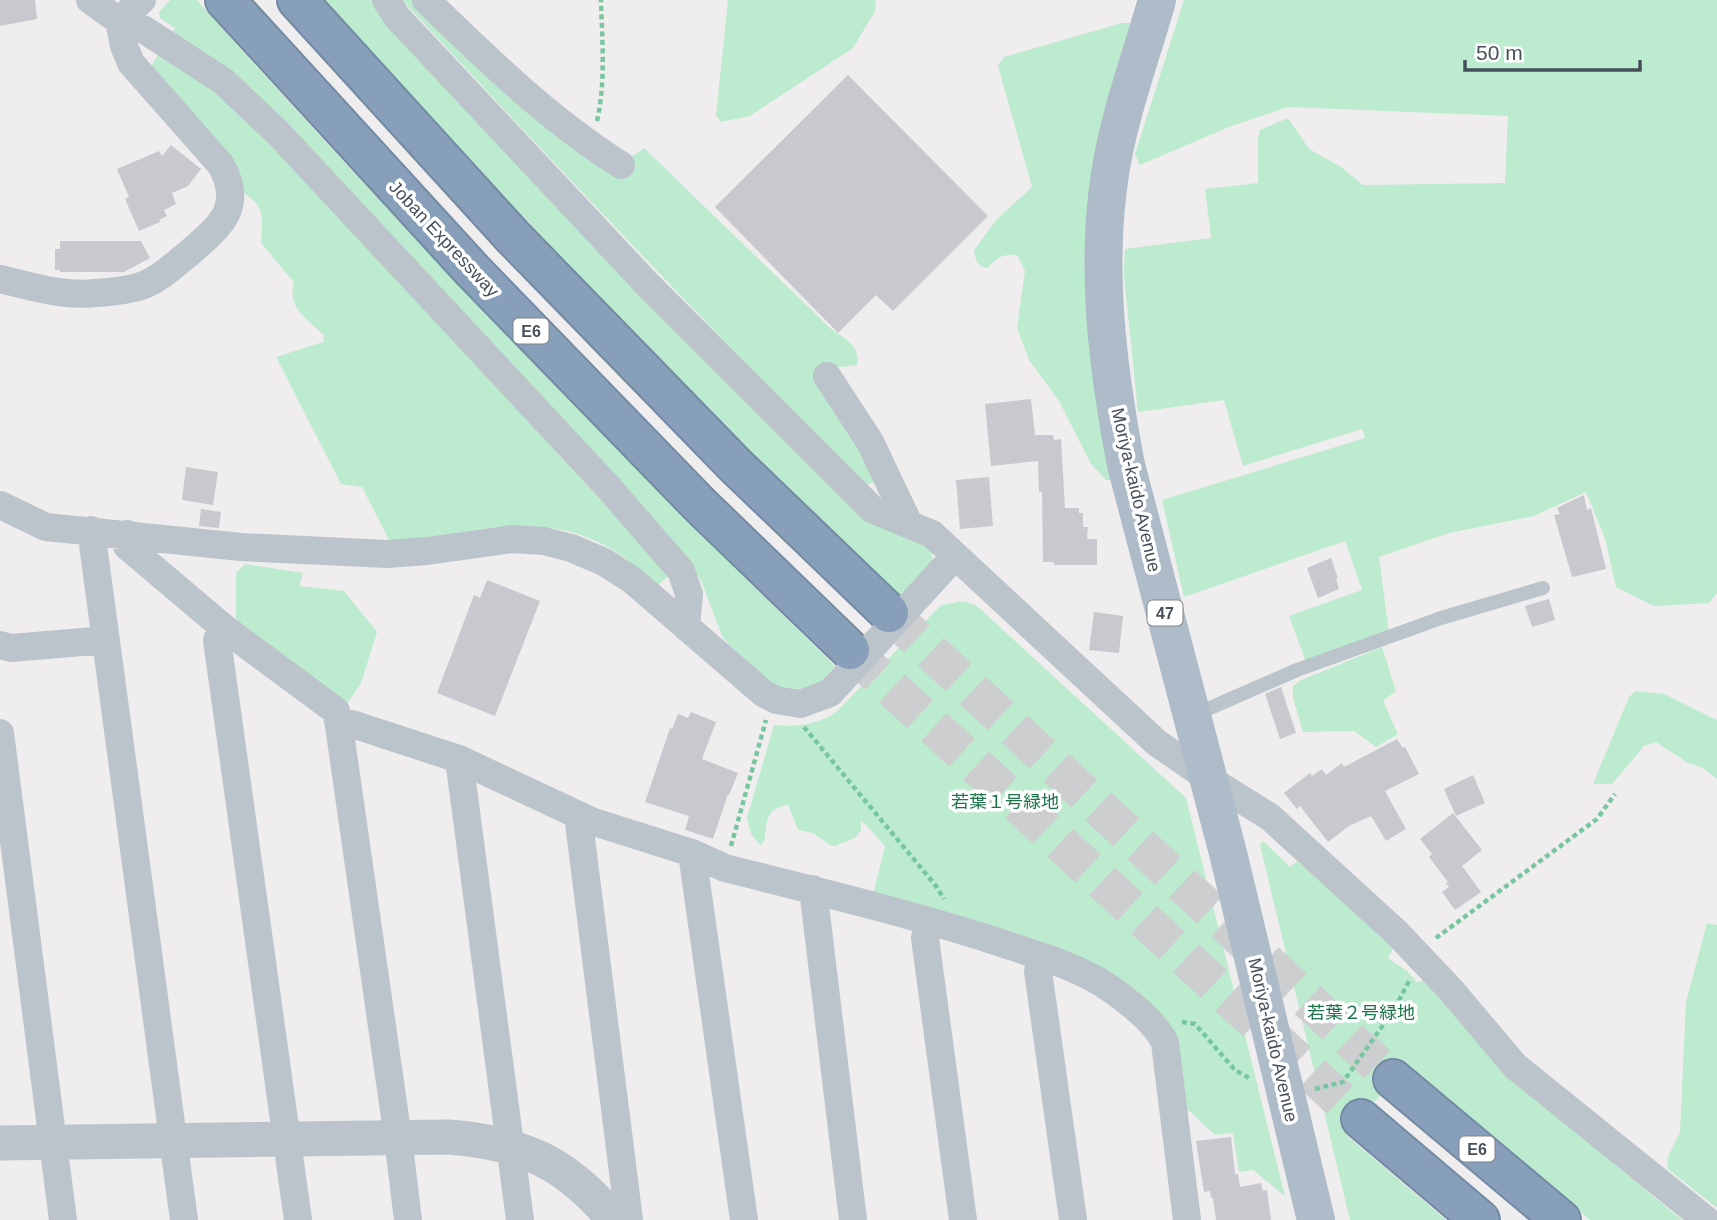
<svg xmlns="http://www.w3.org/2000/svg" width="1717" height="1220" font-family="Arial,'Noto Sans JP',sans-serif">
<rect width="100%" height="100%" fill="#efeded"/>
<path fill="#bdebcf" d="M170,0H197C402,230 615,451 835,666L820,683L813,686L797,689L781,687L768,681L732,648L722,636L702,583L692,567L171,35L175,28L160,18L159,12Z
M323,0H375L925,543L931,551L933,561L901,601C701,407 510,206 323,0Z
M402,0H415L627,160L644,148L831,329C844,338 861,346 857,365L833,368L877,481L865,485C708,326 554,164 402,0Z
M728,0H876L875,11L853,48L750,116L721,122L716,115Z
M1184,0H1717V593L1709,603L1654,606L1616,587L1605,538L1586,492L1534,516L1449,533L1379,557L1389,633L1306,662L1289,616L1362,590L1345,541L1184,597L1162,500L1365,438L1362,429L1243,466L1224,400L1138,412L1124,276L1125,249L1211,238L1205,189L1258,183V139L1260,130L1288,118L1309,149L1341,167L1363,185L1505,183L1508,116L1288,107L1229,127L1140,165L1135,154Z
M1122,23H1131L1111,480H1106L1091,464L1059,401L1029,360L1017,328L1025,271L1017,255C1004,254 996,257 988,268C978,267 975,260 974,250L997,219L1032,187L998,66L1004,57Z
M160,52L213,90L282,155L670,575L658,585C643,573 628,559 611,549C540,506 465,536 390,542L362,487L341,484L276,357L323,342L324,335C306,318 287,308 294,282L261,243C262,220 266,207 244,193L148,71Z
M245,564L303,573L299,586L344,591L377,632L361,683L347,704L239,623L236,618V573Z
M964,601L977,606L1186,798L1285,1196L1253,1170L1239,1172L1233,1133L1215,1135L1183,1105L1161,1019L873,894L885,846L861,820V830L856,837L835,846L830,845L813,833L798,830L788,805C764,809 768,821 764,842L760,845L751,834L747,818L774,725C797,727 815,725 835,713L941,605Z
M1382,647L1396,691L1383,701L1398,734L1376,747L1354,731L1303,732L1293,698V686L1299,681Z
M1635,691L1664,694L1717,720V779L1703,768L1688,763L1656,742L1644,746L1612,784H1593L1629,697Z
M1263,841L1290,867L1297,861L1394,946L1388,958L1407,971L1417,982L1429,980L1447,1007L1502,1071L1682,1220H1590L1407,1064L1346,1135L1446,1220H1350L1260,845Z
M1707,923L1717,925V1208L1668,1169L1667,1159L1680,1132L1686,1002Z"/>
<path fill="#c7c9cf" d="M0,0H35L37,19L0,26Z
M848,75L988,216L893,311L876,295L838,333L715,207Z
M171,145L201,169L188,186L172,193L176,204L164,210L167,216L159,220L160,222L139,231L125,199L129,197L117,169L159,151L162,156Z
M60,241H141L150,258L124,272H60V270H55V249H60Z
M1031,399L1035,435H1053L1054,440L1061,439L1065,508H1079V513H1083V527H1088L1087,539H1097V565H1054V562H1043L1042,492H1039L1038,461L991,466L985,404Z
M186,467L218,472L213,505L182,500Z
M989,477L993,526L960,529L956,480Z
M1584,495L1587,510L1591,508L1606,569L1572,577L1554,515L1560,514L1557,508Z
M201,509L221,512L219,528L199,526Z
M1331,558L1338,578L1336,579L1339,589L1318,598L1307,568Z
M487,580L540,601L495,716L437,693L474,595L480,598Z
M1549,599L1555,620L1532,627L1525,606Z
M1094,612L1123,616L1119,653L1089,650Z
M1281,687L1296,733L1280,739L1265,694Z
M691,712L716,722L702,759L738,773L729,795L728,794L713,839L685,830L689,816L645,802L670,728L672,729L678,714L688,718Z
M1397,739L1403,748L1405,747L1419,774L1385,791L1406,829L1386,841L1371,816L1349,826L1328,842L1300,806L1297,809L1284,793L1310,773L1312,776L1322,769L1326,775L1342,763L1344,767Z
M1473,775L1485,803L1456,816L1444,789Z
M1453,813L1482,850L1462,866L1481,892L1455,910L1442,892L1449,887L1446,883L1448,882L1429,857L1432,854L1420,839Z
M1231,1137L1235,1174H1238L1240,1187L1261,1183L1263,1191L1267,1190L1271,1220H1216L1213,1198H1211L1210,1191L1204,1192L1196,1141Z"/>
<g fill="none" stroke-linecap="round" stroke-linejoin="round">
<path stroke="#cdcecf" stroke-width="38" stroke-dasharray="38 19" stroke-linecap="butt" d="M889,613L1393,1079
M850,650L1361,1119"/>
<g stroke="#738aa4" stroke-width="42">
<path id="motorway" d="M225,0L473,271L701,506L850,650
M297,0L513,237L735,465L889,613
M1393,1079L1561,1220
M1361,1119L1480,1220"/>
</g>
<path stroke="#78c6a0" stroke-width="4.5" stroke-dasharray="5 3.5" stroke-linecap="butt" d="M597,121C606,81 602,40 601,0
M804,727L936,886L944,899
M731,846L766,720
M1436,938L1597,819L1615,794
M1182,1022L1195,1024L1235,1070L1251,1079
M1315,1089L1343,1082L1395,1008L1409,981"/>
<path stroke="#bcc4cb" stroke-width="14" d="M1194,715L1297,670L1441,618L1543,588"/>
<path stroke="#bcc4cb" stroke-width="28" d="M90,0L119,21L143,29L223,81L278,133L609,488L681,571L689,594L686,627
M386,0L397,17L648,285L872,509L932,534L1157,743L1209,779L1270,817L1397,933L1450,989L1515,1066L1706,1220
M426,0C488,60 548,119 621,165
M0,279C30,286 64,297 96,293C111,292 130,290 144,285C161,278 174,265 188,254C219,227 245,208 221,165L131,63L124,46L119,21L142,0
M827,376L870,442L909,524
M0,505L46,527L241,547L387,554L427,551L512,539L544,541L571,548L604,562L632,580L763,693L776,700L800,704L830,693L955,556
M91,530L184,1220
M127,534V546L224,628L336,711L339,726L352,724L459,759L591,821L692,853L725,868C812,890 900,911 986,938C1021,950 1058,960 1091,977C1114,989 1155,1020 1165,1043L1187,1220
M224,628L217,640L298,1220
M0,645L11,648L106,640
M339,726L398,1138L408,1220
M0,733L63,1220
M459,759L520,1220
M578,815L629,1220
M692,853L744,1220
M813,889L853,1220
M929,921L925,938L963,1220
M1042,957L1038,971L1073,1220"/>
<path stroke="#bcc4cb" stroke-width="35" d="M0,1143L449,1137C523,1143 566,1162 614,1220"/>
<path stroke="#aebcca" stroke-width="38" d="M1157,0C1141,57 1119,115 1110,174C1095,270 1108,371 1126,465L1228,853L1316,1220"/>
<use href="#motorway" stroke="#879fb8" stroke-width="38"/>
</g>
<g text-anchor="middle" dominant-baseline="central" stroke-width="7" stroke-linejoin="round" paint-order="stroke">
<g fill="#fff" stroke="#7e848a" stroke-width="2">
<rect x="513.5" y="318.5" width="35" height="25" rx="5"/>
<rect x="1147.5" y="600.5" width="35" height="25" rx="5"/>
<rect x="1459.5" y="1136.5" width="35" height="25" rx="5"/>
</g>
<g font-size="16" font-weight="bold" fill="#465058">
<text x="531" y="331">E6</text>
<text x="1165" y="613">47</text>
<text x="1477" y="1149">E6</text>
</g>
<g font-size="18" fill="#465058" stroke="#fff">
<text transform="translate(444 239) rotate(47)">Joban Expressway</text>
<text transform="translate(1136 490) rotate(77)">Moriya-kaido Avenue</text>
<text transform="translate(1273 1040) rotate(77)">Moriya-kaido Avenue</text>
</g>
<g font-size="18" fill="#1d7449" stroke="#fff">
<text x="1005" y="802">若葉１号緑地</text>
<text x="1361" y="1013">若葉２号緑地</text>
</g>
</g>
<path d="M1465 60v10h175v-10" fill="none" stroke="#465058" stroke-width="3.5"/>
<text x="1476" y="60" font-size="21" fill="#465058" stroke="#ffffff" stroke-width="5" paint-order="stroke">50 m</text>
</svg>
